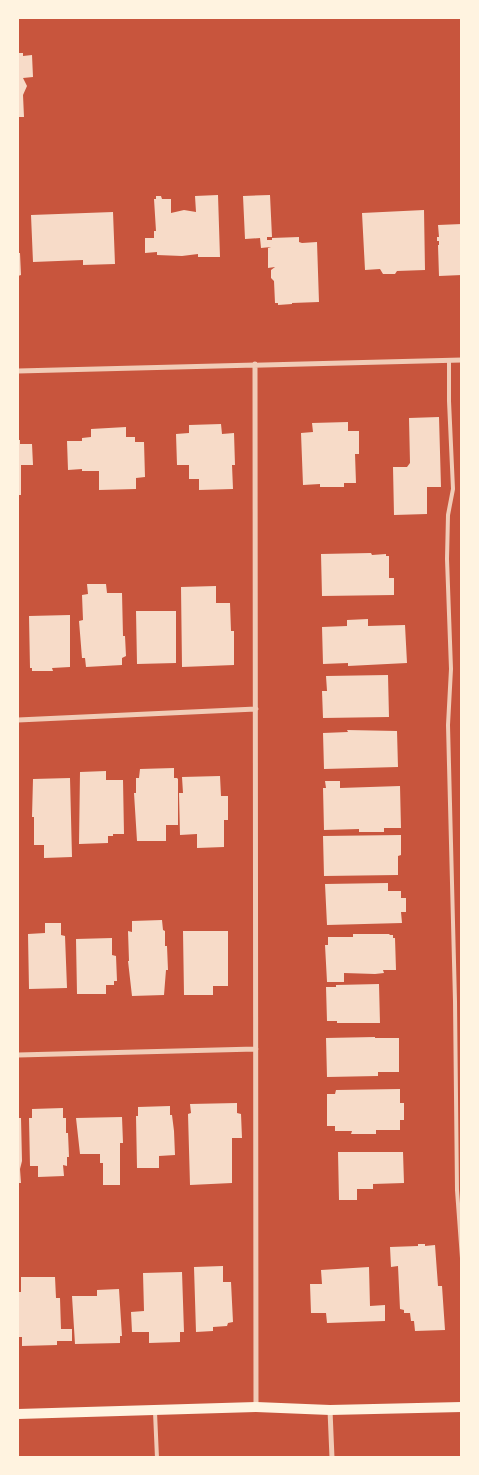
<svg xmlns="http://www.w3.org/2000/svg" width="479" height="1475" font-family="'Public Sans',sans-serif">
<rect width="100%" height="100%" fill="#c8553d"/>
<path fill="#f7dbc8" d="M18,53H23V56L32,55L33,77L23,78L27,86L23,95L24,117H18Z
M218,195L220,257H198V254L182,256L157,255V252L145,253V238H154V231H156L154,199H156V196H161L162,199H171V213L184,210L196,212L195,196Z
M270,195L272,237H267V240H272V238L299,237V242L302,243L317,242L319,302L292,303V304L278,305V303H275L274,281L271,278V270L275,267L268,268V248L271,247L261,248L260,238L245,239L243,196Z
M424,210L425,270L397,271L395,274H383L380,269L365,270L362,213Z
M113,212L115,264L83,265V260L33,262L31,215Z
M462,224V275L439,276L438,245H439V241H437V237H439L438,225Z
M18,253H20L21,275L18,276Z
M439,417L441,487H427V514L394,515L393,467H407L410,463L409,418Z
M348,422V431H359V454H355L356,483H344V487H320V484L303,485L301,433L313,432L312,423Z
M221,424L222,434L234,433L235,465H232L233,489L199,490V479H189V465H177L176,434L189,433V425Z
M126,427V437H135V442H144L145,477L136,478V489L99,490V471H82V469L68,470L67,441H82V438L91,437V429Z
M18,440H20V444H32L33,465H21V495H18Z
M371,553L372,555L386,554V556H389V578H394V595L322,596L321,554Z
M87,584H106L107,593H122L123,636H125L126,656L122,658V665L86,667L85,658H82L79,621L83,620L82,595L88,594Z
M216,586V603H230L231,631H234V665L182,667L181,587Z
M136,611H176V663L137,664Z
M70,615V667L52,668L53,671H32V668H30L29,616Z
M368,619V626L405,625L407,663L348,666V663L323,664L322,627L347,626V620Z
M388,675L389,717L323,718L322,691H327L326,676Z
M347,730L397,731L398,767L324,769L323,733L348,732Z
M174,768V778H177L178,779V825H166V841H137L134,793H136V778H139L140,769Z
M106,771V780H123L124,834H113V836H108V843L79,844L80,772Z
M220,776L221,796H228V820H224V847L197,848V834L180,835L179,793H183L182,777Z
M70,778L72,857L44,858V845H34V817H32L33,779Z
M325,781H340V788L400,786L401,828H384V832H359V829L324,830L323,788H326Z
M401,835V855L398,856V875L324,876L323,836Z
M388,883V891H401V898H406V912H401L402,923L327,925L325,884Z
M162,920L163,930L165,931V946H167L168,970H166L164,995L132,996L128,961H129L128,931L132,932V921Z
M45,923H61V935L65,936L67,988L29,989L28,934L45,933Z
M183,931H228V986H213V995H184Z
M353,934H389L390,935H393V938H395L396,970H383L384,973L375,974L344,973V982H327L325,945H328V937H353Z
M112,938V955L116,956L117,981H114V985H106V994H77L76,939Z
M379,984L380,1023H337V1021H327L326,987H336V985Z
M375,1037V1038H399V1072H378V1076L327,1077L326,1038Z
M400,1089V1103H404V1120H400V1130H376V1134H351L352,1131H335V1126H327V1094H335L336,1090Z
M237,1103V1113L241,1114L242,1138H232V1183L190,1185L188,1114L191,1113L190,1104Z
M170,1106V1115H172L174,1131L175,1155L159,1156V1168H137L136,1116H138V1107Z
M63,1108V1118H66V1133H68L69,1157H67V1166L63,1165L64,1176L38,1177V1166H30L29,1118H32V1109Z
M122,1117L123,1143H120V1185H103V1163H100V1154H80L76,1118Z
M18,1118H21L22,1161L20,1169L21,1183H18Z
M338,1152H403L404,1183L373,1184V1189H357V1200H339Z
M418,1244H425V1246L435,1245L438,1286H442L445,1330L415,1331L414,1321H411L410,1313H404V1310L400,1309L398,1266L391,1267L390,1247L418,1246Z
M223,1266V1282H231L233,1322L228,1323L227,1326L213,1327V1331L196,1332L194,1267Z
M369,1267L370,1306L385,1305V1321L327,1323L326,1313H311L310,1284H322L321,1270Z
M182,1272L184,1332H180V1342L149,1343V1332H132L131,1312L144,1311L143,1273Z
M21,1277H55L56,1298H60L61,1329H72V1341H57V1345L22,1346V1337H19V1333H18V1292H21Z
M119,1289L122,1336H120V1343L75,1344L72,1296H97V1290Z"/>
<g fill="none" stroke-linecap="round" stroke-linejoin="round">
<path stroke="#f1ccb7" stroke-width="4" d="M449,360V401L453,489L448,515L447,559L451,669L448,725L455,1001L457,1190L462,1258
M155,1412L157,1458"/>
<path stroke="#f1ccb7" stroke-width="5" d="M255,364L256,1407
M18,371L462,360
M18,720L256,709
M18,1055L256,1049
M330,1410L332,1458"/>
<path stroke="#fff3e0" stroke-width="10" d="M18,1414L256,1407L330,1410L462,1407"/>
</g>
<rect width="479" height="1475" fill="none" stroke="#fff3e0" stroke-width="38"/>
</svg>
